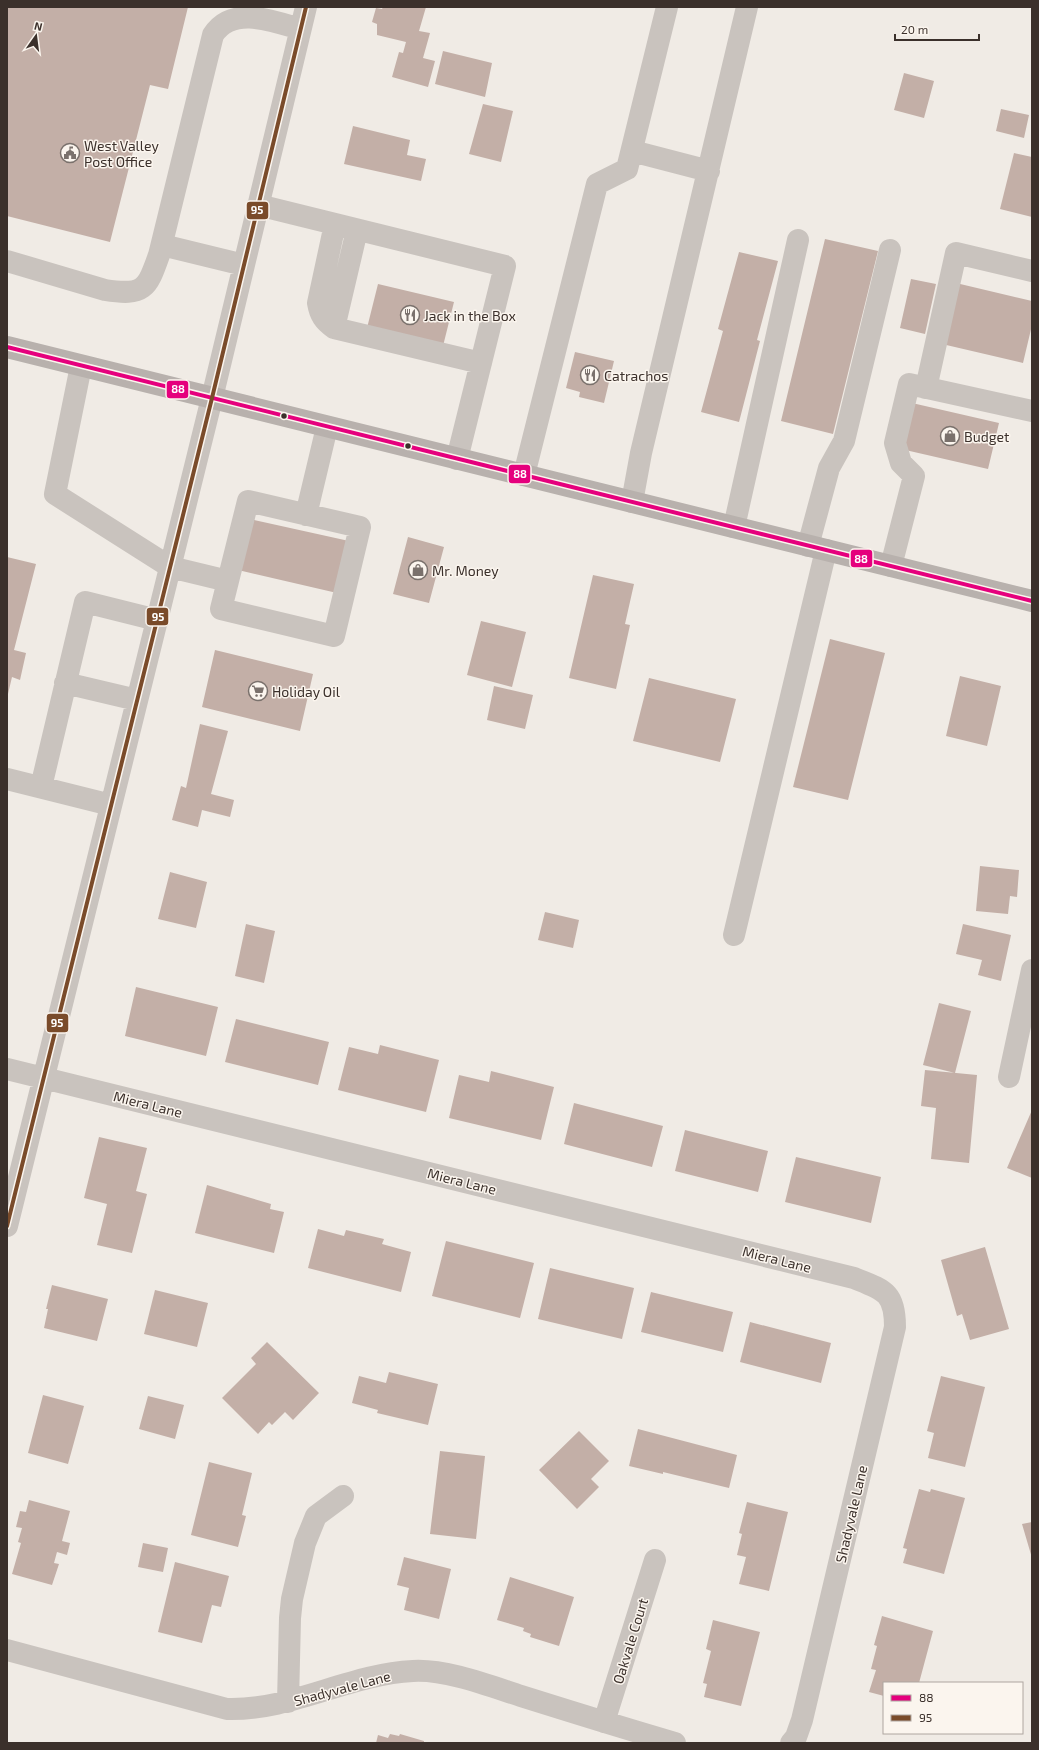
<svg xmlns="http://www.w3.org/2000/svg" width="1039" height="1750" font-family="'Exo 2',sans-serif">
<rect width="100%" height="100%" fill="#f0ebe5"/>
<path fill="#c3afa7" d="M7,7H188L168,89L150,85L110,242L7,216Z
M383,7H426L419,31L430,33L423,58L435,61L428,87L392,77L399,52L403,53L406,42L377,35V24L372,22L376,8L382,9Z
M443,51L492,63L485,97L435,84Z
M904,73L934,81L924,118L894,110Z
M483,104L513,111L501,162L469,154Z
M1001,109L1029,115L1024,138L996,131Z
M353,126L410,140L407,155L426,159L421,181L344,164Z
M1014,153L1032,157V217L1000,209Z
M825,239L878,251L833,434L781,421Z
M739,252L778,261L757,340L760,341L739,422L701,412L723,331L718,329Z
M911,279L936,284L925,334L900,328Z
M956,283L1032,301V325L1023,363L942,344Z
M378,284L454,302L443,346L367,328Z
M575,352L614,361L604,403L579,397L580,392L566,388Z
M912,403L999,423L988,469L901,449Z
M250,519L349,541L337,593L238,570Z
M408,537L444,547L429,603L393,594Z
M7,557L36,564L14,650L26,653L20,680L12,677L8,694Z
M593,575L634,584L625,624L630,625L616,689L569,678Z
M481,621L526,632L512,687L467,675Z
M830,639L885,653L848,800L793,787Z
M215,650L313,674L300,731L202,707Z
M960,676L1001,686L987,746L946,736Z
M649,678L736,699L720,762L633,741Z
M494,686L533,695L525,729L487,720Z
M200,724L228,731L211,794L234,800L230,817L202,810L198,827L172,820L181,786L186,788Z
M980,866L1019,870L1017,897L1010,896L1008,914L976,911Z
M170,872L207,882L196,928L158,919Z
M545,912L579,920L573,948L538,940Z
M246,924L275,931L264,983L235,976Z
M963,924L1011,935L1001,981L978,975L982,960L956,954Z
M136,987L218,1007L206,1056L125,1036Z
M939,1003L971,1011L955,1073L923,1065Z
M236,1019L329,1042L318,1085L225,1062Z
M380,1045L439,1060L426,1112L338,1090L349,1047L378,1054Z
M925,1070L977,1075L969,1163L931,1159L936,1108L921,1106Z
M491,1071L554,1087L541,1140L449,1118L459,1075L489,1082Z
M574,1103L663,1126L652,1167L564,1144Z
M1032,1110V1178L1007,1168Z
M685,1130L768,1151L758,1192L675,1171Z
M99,1137L147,1148L136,1191L147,1194L132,1253L97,1245L107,1204L84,1198Z
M796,1157L881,1177L871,1223L785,1202Z
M207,1185L271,1204L270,1209L284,1212L274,1253L195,1233Z
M318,1229L344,1236L346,1230L384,1239L382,1244L411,1252L401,1292L308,1268Z
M446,1241L534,1263L520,1318L432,1296Z
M985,1247L1009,1329L970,1340L962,1314L957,1316L941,1260Z
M550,1268L634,1288L622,1339L538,1319Z
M52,1285L108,1299L97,1341L44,1328L48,1309H46Z
M155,1290L208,1303L197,1347L144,1334Z
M651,1292L733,1312L723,1352L641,1332Z
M750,1322L831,1343L821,1383L740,1362Z
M267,1342L319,1393L293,1420L285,1412L272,1425L269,1422L258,1434L222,1398L256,1364L251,1358Z
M389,1372L438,1384L428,1425L377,1413L378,1410L352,1403L359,1376L386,1383Z
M941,1376L985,1387L965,1467L928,1458L934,1433L927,1431Z
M43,1395L84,1406L68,1464L28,1453Z
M148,1396L184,1405L175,1439L139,1429Z
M638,1429L737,1455L729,1488L663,1472V1474L629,1466Z
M579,1431L609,1461L591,1479L599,1487L577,1509L539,1470Z
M440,1451L485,1456L476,1539L430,1534Z
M209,1462L252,1473L242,1515L246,1516L238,1547L191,1535Z
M919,1489L930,1492L931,1489L965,1498L944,1574L903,1563L907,1549L903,1548Z
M29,1500L70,1511L62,1541L70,1543L67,1555L57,1552L54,1563L59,1564L52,1585L12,1574L21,1543L18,1542L22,1528L16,1527L20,1511L26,1512Z
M747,1502L788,1512L769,1591L739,1584L746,1557L737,1555L742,1534L739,1533Z
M1032,1522V1558L1022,1524Z
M143,1543L168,1548L163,1572L138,1567Z
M404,1557L451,1569L439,1619L404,1610L409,1588L397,1585Z
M175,1562L229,1576L221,1607L212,1605L202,1643L158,1632Z
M510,1577L574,1597L559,1646L530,1637L531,1634L523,1631L524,1628L497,1620Z
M882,1616L933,1631L919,1683H884V1696L869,1692L876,1670L871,1669L877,1646L874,1645Z
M713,1620L760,1632L741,1706L704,1697L707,1684L703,1683L711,1651L706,1649Z
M390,1734L399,1736L400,1734L424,1741V1743H376L378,1735L388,1738Z"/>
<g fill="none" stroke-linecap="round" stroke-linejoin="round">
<path stroke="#c9c3be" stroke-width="22" d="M632,151L709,171
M258,205L505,266L457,459
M357,230L334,328L481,363
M162,245L244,265
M7,261L105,290C144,296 147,289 159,255L213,35C232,5 273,21 300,29
M334,328C324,321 320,315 318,303L335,224
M81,366L55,494L170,567L228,581L248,501L360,527L334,636L221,609L228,581
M926,388L956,253L1032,271
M524,475L597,184L627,169L667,7
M632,502L641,453L747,7
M306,515L327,427
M734,527L798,240
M808,546L829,468L844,441L890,250
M891,566L914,476L901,463L895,443L909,384L1032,411
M65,683L137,700
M7,779L111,805
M41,787L85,602L157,620
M734,935L826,550
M7,1069L854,1278C884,1290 895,1292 895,1327L802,1720L796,1737L791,1743
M1009,1077L1032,970
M7,1226L212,398L306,7
M7,1650L227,1709C291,1711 349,1674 413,1671C446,1669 490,1686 521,1696C572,1712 623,1728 675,1743
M288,1702L290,1618L292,1599L305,1543L316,1516L343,1496
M604,1722L655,1560"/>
<path stroke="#b8b1ad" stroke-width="22" d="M7,347L1032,601"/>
<g stroke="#fbf5ee" stroke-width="7">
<path id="bus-1" d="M7,347L1032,601"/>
</g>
<g stroke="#fbf5ee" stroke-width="7">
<path id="bus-2" d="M7,1226L212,398L306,7"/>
</g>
<use href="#bus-1" stroke="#e5007d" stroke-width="4"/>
<use href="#bus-2" stroke="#7a4b2a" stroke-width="4"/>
</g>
<defs>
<g id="civic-ring" transform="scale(1)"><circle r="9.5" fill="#fbf5ee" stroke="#7a716c" stroke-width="1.5"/><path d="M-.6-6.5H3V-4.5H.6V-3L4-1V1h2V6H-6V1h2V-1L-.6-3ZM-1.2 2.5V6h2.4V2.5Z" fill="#7a716c"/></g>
<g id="restaurant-ring" transform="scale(1)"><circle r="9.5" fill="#fbf5ee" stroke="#7a716c" stroke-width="1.5"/><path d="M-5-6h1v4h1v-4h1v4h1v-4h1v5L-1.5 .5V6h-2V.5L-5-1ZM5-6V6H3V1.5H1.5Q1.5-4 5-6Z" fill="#7a716c"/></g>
<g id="shop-ring" transform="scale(1)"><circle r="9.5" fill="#fbf5ee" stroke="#7a716c" stroke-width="1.5"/><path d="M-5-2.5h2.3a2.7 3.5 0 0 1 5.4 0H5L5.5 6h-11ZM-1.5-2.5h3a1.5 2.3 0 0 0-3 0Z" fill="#7a716c"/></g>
<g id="supermarket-ring" transform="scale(1)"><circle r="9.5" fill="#fbf5ee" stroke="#7a716c" stroke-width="1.5"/><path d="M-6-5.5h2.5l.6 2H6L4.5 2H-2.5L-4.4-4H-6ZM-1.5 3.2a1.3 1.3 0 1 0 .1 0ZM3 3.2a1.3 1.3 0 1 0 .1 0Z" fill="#7a716c"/></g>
</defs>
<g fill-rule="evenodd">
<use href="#civic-ring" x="70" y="153"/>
<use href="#restaurant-ring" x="410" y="315"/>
<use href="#restaurant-ring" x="590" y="375"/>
<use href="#shop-ring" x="950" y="436"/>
<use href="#shop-ring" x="418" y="570"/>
<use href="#supermarket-ring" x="258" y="691"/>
</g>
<g fill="#3b302b" stroke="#fbf5ee" stroke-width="1.5">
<circle cx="284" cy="416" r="3.5"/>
<circle cx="408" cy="446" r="3.5"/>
</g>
<g text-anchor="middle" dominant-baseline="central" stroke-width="3" stroke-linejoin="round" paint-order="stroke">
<g font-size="14" fill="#3b302b" stroke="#fbf5ee" text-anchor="start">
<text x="84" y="145">West Valley<tspan x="84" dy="16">Post Office</tspan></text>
<text x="424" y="315">Jack in the Box</text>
<text x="604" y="375">Catrachos</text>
<text x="964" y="436">Budget</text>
<text x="432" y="570">Mr. Money</text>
<text x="272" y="691">Holiday Oil</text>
</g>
<g font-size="14" fill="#3b302b" stroke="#fbf5ee">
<text transform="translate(148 1104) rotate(14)">Miera Lane</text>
<text transform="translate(462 1181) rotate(14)">Miera Lane</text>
<text transform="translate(777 1259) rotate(14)">Miera Lane</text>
<text transform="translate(851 1514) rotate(-77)">Shadyvale Lane</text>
<text transform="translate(630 1641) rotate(-73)">Oakvale Court</text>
<text transform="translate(342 1688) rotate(-15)">Shadyvale Lane</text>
</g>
</g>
<g stroke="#fbf5ee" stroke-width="1.5">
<rect x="246" y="201" width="23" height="19" rx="4" fill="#7a4b2a"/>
<rect x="166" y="380" width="23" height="19" rx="4" fill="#e5007d"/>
<rect x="508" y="464" width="23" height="20" rx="4" fill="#e5007d"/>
<rect x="850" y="549" width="23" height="19" rx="4" fill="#e5007d"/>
<rect x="146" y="607" width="23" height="19" rx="4" fill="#7a4b2a"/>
<rect x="46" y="1013" width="23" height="20" rx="4" fill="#7a4b2a"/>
</g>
<g font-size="11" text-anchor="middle" font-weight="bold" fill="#fff">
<text x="257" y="214">95</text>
<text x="178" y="393">88</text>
<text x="520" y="478">88</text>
<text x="861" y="563">88</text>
<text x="158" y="621">95</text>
<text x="57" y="1027">95</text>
</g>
<rect width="1039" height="1750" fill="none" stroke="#3b302b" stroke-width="16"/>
<rect x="883" y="1682" width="140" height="52" fill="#fbf5ee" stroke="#aea6a0"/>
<rect x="891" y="1695" width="20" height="6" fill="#e5007d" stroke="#aea6a0"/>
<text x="919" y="1702" font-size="12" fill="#3b302b">88</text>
<rect x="891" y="1715" width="20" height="6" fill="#7a4b2a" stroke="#aea6a0"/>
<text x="919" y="1722" font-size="12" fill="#3b302b">95</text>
<g transform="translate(36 36) rotate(14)" stroke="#fbf5ee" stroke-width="3" paint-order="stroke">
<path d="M0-3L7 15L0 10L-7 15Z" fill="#3b302b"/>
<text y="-6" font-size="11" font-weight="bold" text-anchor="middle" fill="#3b302b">N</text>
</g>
<path d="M895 34v6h84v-6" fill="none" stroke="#3b302b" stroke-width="2"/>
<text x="901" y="34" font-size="12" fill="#3b302b" stroke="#fbf5ee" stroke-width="3" paint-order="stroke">20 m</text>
</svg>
